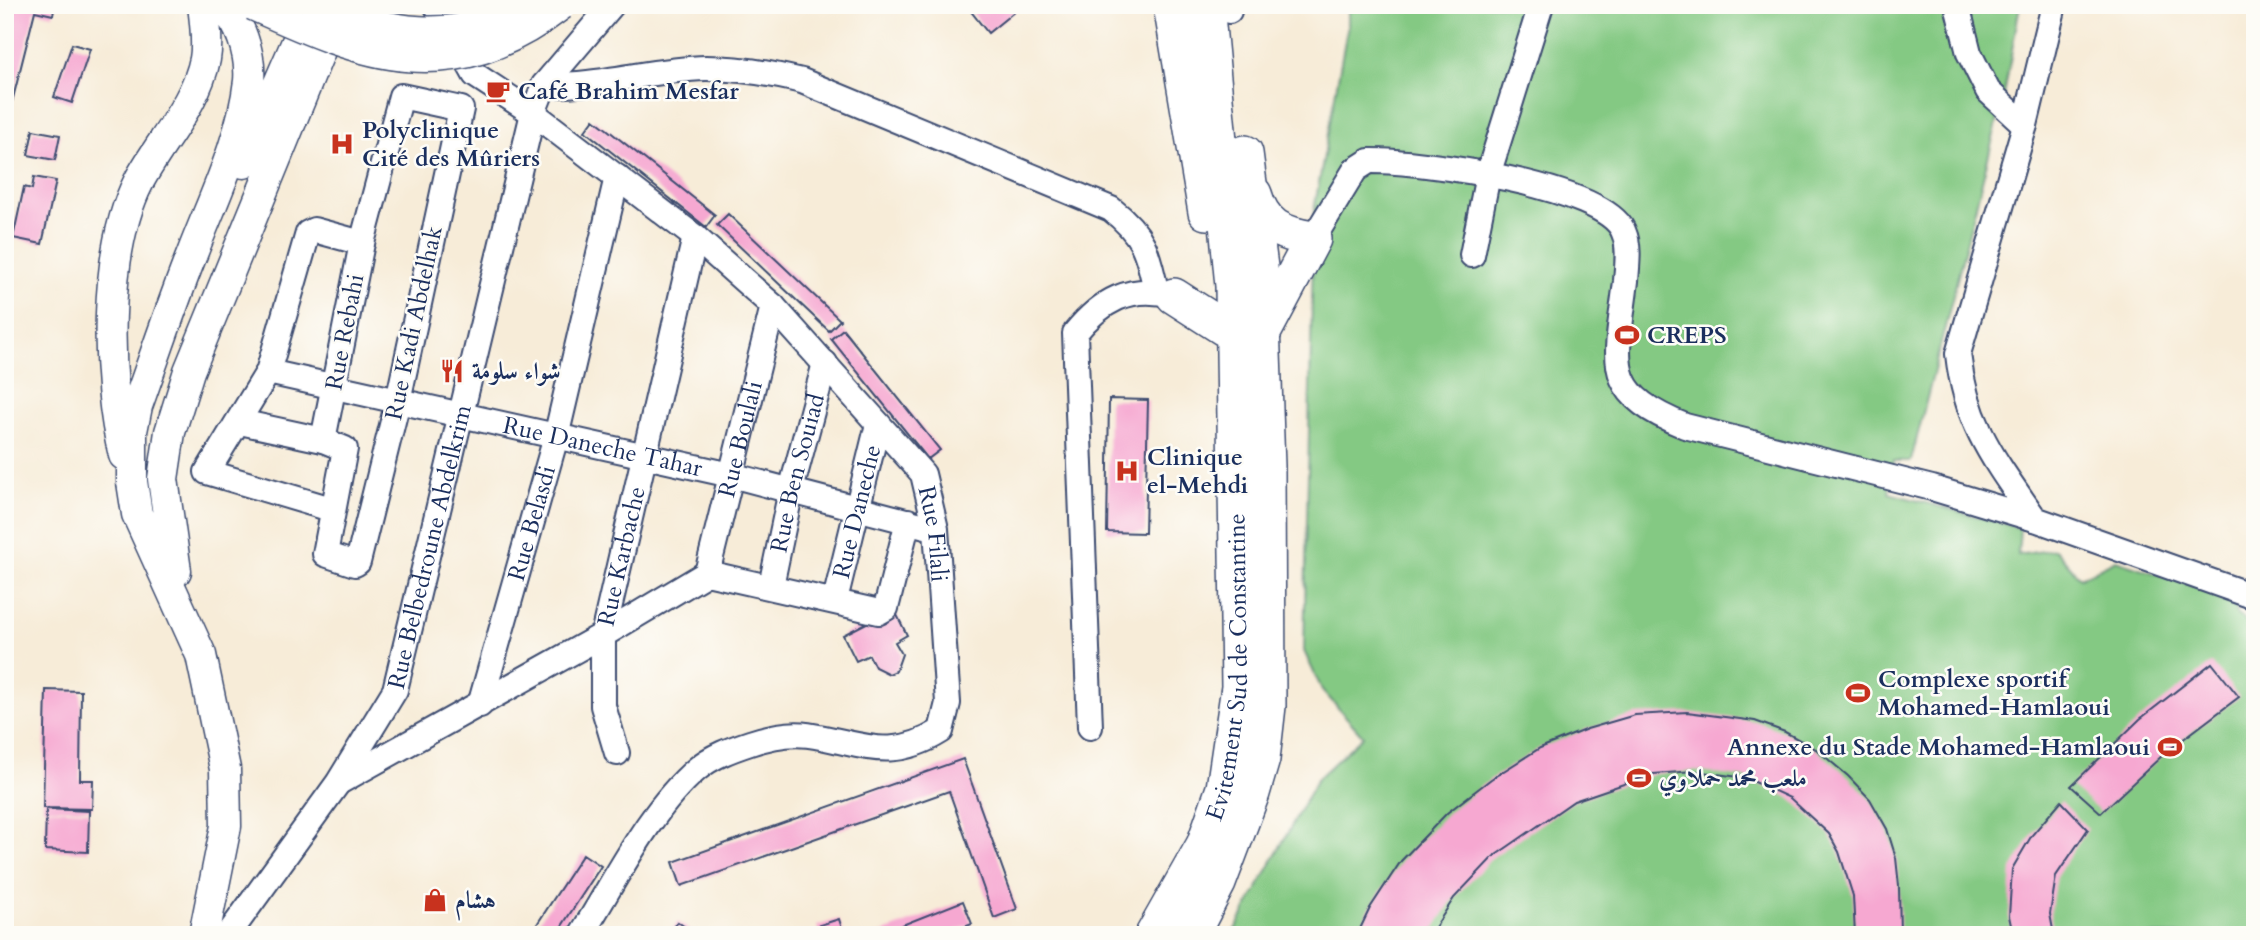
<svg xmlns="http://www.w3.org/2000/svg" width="2260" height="940" font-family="Cardo,Amiri,serif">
<rect width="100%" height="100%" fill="#fdfcf7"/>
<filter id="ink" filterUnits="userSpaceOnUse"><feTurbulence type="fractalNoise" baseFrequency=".0143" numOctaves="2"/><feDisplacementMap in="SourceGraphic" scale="14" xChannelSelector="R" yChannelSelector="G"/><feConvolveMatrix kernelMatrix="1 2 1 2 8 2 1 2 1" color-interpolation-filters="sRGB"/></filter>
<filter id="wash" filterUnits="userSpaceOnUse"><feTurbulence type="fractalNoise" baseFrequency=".00686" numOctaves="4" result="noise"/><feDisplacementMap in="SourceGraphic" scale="28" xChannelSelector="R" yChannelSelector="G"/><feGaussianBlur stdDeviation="1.57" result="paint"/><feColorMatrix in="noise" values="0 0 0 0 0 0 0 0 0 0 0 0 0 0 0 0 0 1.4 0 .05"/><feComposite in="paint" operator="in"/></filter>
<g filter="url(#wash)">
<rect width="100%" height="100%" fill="#f7ecd8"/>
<path fill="#84c983" stroke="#507c70" stroke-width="2" d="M1348,5H2020L2004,95L1911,461H1893L1889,493L2020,528L2018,555L2055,549L2080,578L2116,560L2235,600L2237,615L2255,625V935H1232L1317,779L1363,736L1322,690L1304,651L1314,210L1348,24Z"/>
<g id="blocks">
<path fill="#f6a8d1" d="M5,5H55L53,15L35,11L6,126Z
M966,5H1019L1020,7L988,33Z
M72,44L90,49L72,103L54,97Z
M594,119L715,215L706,227L585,131Z
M33,130L60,135L55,160L28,155Z
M34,177L56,181L42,244L13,238L24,187L32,189Z
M728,214L840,320L829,331L717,225Z
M843,329L940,450L928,459L831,339Z
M1109,399L1148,400L1145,533L1107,532Z
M894,609L907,635L895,642L902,654L896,671L889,674L875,667L869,655L856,661L843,635Z
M2212,663L2239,697L2165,753L2101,813L2071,786L2140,719Z
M46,690L81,691L80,780H93L92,809L43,808Z
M1687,712L1755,721L1785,732L1816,749L1848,776L1870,799L1887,829L1896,858L1899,886L1900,935H1855L1853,896L1839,852L1829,834L1790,798L1746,778L1695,771L1653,774L1574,801L1493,857L1454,898L1430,935H1357L1370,908L1401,861L1447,813L1491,779L1540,748L1587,729L1635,715Z
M963,759L1017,909L994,918L949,791L681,886L673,862Z
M2061,801L2088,829L2056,876L2050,914L2054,935H2013L2009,916L2012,869L2032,835Z
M46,809L89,811L88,852L45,850Z
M583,854L601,866L556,935H530Z
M963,901L972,924L944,935H877Z
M839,919L844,935H820L817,926Z
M678,922L696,935H668Z"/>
</g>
</g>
<g filter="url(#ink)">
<use href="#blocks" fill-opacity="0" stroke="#3c4b70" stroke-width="2"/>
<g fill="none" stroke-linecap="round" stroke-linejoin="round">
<g stroke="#3c4b70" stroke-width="28">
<g id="minor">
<path id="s1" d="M436,5L475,75L533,113L695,237L773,306L923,474L936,529L948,703L941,731C890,763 862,743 808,735C788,732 768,737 750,743C732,749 712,756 697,769C649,810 615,881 581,935"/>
<path d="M1957,5L1969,53L1988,91L2025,125"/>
<path d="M1229,11L1230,5"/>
<path d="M544,85C599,87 651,69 706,68C739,68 769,73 802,81L1111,209C1143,234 1148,251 1156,291"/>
<path d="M401,96L461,109L398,401L358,562L355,564L325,554L345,449L323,440L362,243Z"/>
<path d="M1313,239L1355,170L1369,161C1416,160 1608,185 1624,233C1630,247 1627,266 1626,281C1617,360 1599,392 1685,426L1932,488L2035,519L2255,597"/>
<path d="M1472,255L1488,175L1541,5"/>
<path id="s2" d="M268,372L731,475L925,526"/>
<path d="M240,422L323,440"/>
<path d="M331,509L207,472L268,372L308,233L314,230L362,243"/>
<path d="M2035,519C1996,462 1966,426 1958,354L2025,125L2054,5"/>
<path id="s3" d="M707,573L773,306"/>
<path id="s4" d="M771,586L791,490L825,363"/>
<path id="s5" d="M835,600L878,424"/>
<path id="s6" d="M480,705L556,437L617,177"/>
<path d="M1090,727L1075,333C1101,301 1130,284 1172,295"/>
<path id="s7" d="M617,753L603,706V635L695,237"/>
<path d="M341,781L603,635L707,573L879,612L886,608L908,521"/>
<path id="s8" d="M228,935L338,783L395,690L533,113L544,85L612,5"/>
</g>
</g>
<g stroke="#3c4b70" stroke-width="33">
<path id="major" d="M244,163L313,5
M124,455C105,381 103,251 139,181C159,143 197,102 205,59C208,42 205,22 203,5
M176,571L163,479L170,432L189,371L335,14
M204,935L226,826L225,769L201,655L137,514L132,482V431L137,406C155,356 172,304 192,254C213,199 242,141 249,81C251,57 241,17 218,5"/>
</g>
<g stroke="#3c4b70" stroke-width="38">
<g id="highway">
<path d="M1171,5L1206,212"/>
<path d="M1254,194C1263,226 1282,234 1313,239L1263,333"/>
<path d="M1174,296L1224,328"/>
<path id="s9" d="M1153,935L1204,845L1224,788L1239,687L1233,286L1206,5"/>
<path d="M1191,935L1218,883L1252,793L1262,759L1268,706L1267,466L1260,267L1245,153"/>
</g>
</g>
<use href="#minor" stroke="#fff" stroke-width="24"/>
<use href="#major" stroke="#fff" stroke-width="30"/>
<use href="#highway" stroke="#fff" stroke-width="35"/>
<g stroke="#3c4b70" stroke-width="33" stroke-linecap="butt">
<path id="major-bridge" d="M253,5C367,57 451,90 561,5
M316,5C385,32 454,48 522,5"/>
</g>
<use href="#major-bridge" stroke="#fff" stroke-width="30"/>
</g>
</g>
<defs>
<g id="cafe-bare" transform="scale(1.89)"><path d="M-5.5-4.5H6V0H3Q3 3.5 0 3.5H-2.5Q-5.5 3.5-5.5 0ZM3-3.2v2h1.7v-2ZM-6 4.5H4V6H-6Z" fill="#c8321e" stroke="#fdfcf7" stroke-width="2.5" paint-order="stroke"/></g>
<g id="hospital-bare" transform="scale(1.89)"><path d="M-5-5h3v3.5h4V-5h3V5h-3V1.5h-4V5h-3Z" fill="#c8321e" stroke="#fdfcf7" stroke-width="2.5" paint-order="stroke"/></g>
<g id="stadium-bare" transform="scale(1.89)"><path d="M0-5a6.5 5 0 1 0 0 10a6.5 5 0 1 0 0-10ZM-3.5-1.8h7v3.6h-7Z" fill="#c8321e" stroke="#fdfcf7" stroke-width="2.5" paint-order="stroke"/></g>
<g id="restaurant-bare" transform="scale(1.89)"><path d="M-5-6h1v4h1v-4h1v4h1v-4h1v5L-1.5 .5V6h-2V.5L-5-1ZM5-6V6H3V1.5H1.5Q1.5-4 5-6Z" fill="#c8321e" stroke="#fdfcf7" stroke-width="2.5" paint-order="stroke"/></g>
<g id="shop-bare" transform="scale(1.89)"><path d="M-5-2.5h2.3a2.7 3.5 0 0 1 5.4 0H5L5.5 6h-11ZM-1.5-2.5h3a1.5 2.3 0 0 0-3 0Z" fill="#c8321e" stroke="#fdfcf7" stroke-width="2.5" paint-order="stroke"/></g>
</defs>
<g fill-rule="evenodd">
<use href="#cafe-bare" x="498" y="91"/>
<use href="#hospital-bare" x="342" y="144"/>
<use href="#stadium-bare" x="1627" y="335"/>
<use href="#restaurant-bare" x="452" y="371"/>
<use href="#hospital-bare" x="1127" y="471"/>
<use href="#stadium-bare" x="1858" y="693"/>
<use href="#stadium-bare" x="2170" y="747"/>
<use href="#stadium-bare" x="1639" y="778"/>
<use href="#shop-bare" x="435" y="900"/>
</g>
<g text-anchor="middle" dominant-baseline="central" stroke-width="5" stroke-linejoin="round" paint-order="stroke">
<g font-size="24" font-weight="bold" fill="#1b2f5e" stroke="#fdfcf7" text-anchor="start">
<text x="518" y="91">Café Brahim Mesfar</text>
<text x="362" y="130">Polyclinique<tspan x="362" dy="28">Cité des Mûriers</tspan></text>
<text x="1647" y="335">CREPS</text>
<text x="472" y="371">شواء سلومة</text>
<text x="1147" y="457">Clinique<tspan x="1147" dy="28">el-Mehdi</tspan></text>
<text x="1878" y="679">Complexe sportif<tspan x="1878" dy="28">Mohamed-Hamlaoui</tspan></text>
<text x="2150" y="747" text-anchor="end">Annexe du Stade Mohamed-Hamlaoui</text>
<text x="1659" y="778">ملعب محمد حملاوي</text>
<text x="455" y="900">هشام</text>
</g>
<g font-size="24" fill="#1b2f5e" stroke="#fdfcf7">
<text transform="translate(414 323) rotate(-78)">Rue Kadi Abdelhak</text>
<text transform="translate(345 332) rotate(-79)">Rue Rebahi</text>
<text stroke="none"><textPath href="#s3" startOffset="138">Rue Boulali</textPath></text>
<text stroke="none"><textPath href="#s2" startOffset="343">Rue Daneche Tahar</textPath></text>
<text stroke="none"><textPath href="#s4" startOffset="116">Rue Ben Souiad</textPath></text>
<text stroke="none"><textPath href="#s5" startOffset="91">Rue Daneche</textPath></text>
<text stroke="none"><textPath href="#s6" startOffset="189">Rue Belasdi</textPath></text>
<text stroke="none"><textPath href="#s1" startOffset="744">Rue Filali</textPath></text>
<text stroke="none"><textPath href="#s8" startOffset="444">Rue Belbedroune Abdelkrim</textPath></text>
<text stroke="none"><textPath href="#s7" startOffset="201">Rue Karbache</textPath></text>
<text stroke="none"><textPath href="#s9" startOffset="285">Evitement Sud de Constantine</textPath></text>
</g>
</g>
<rect width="2260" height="940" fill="none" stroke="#fdfcf7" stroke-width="28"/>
</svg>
